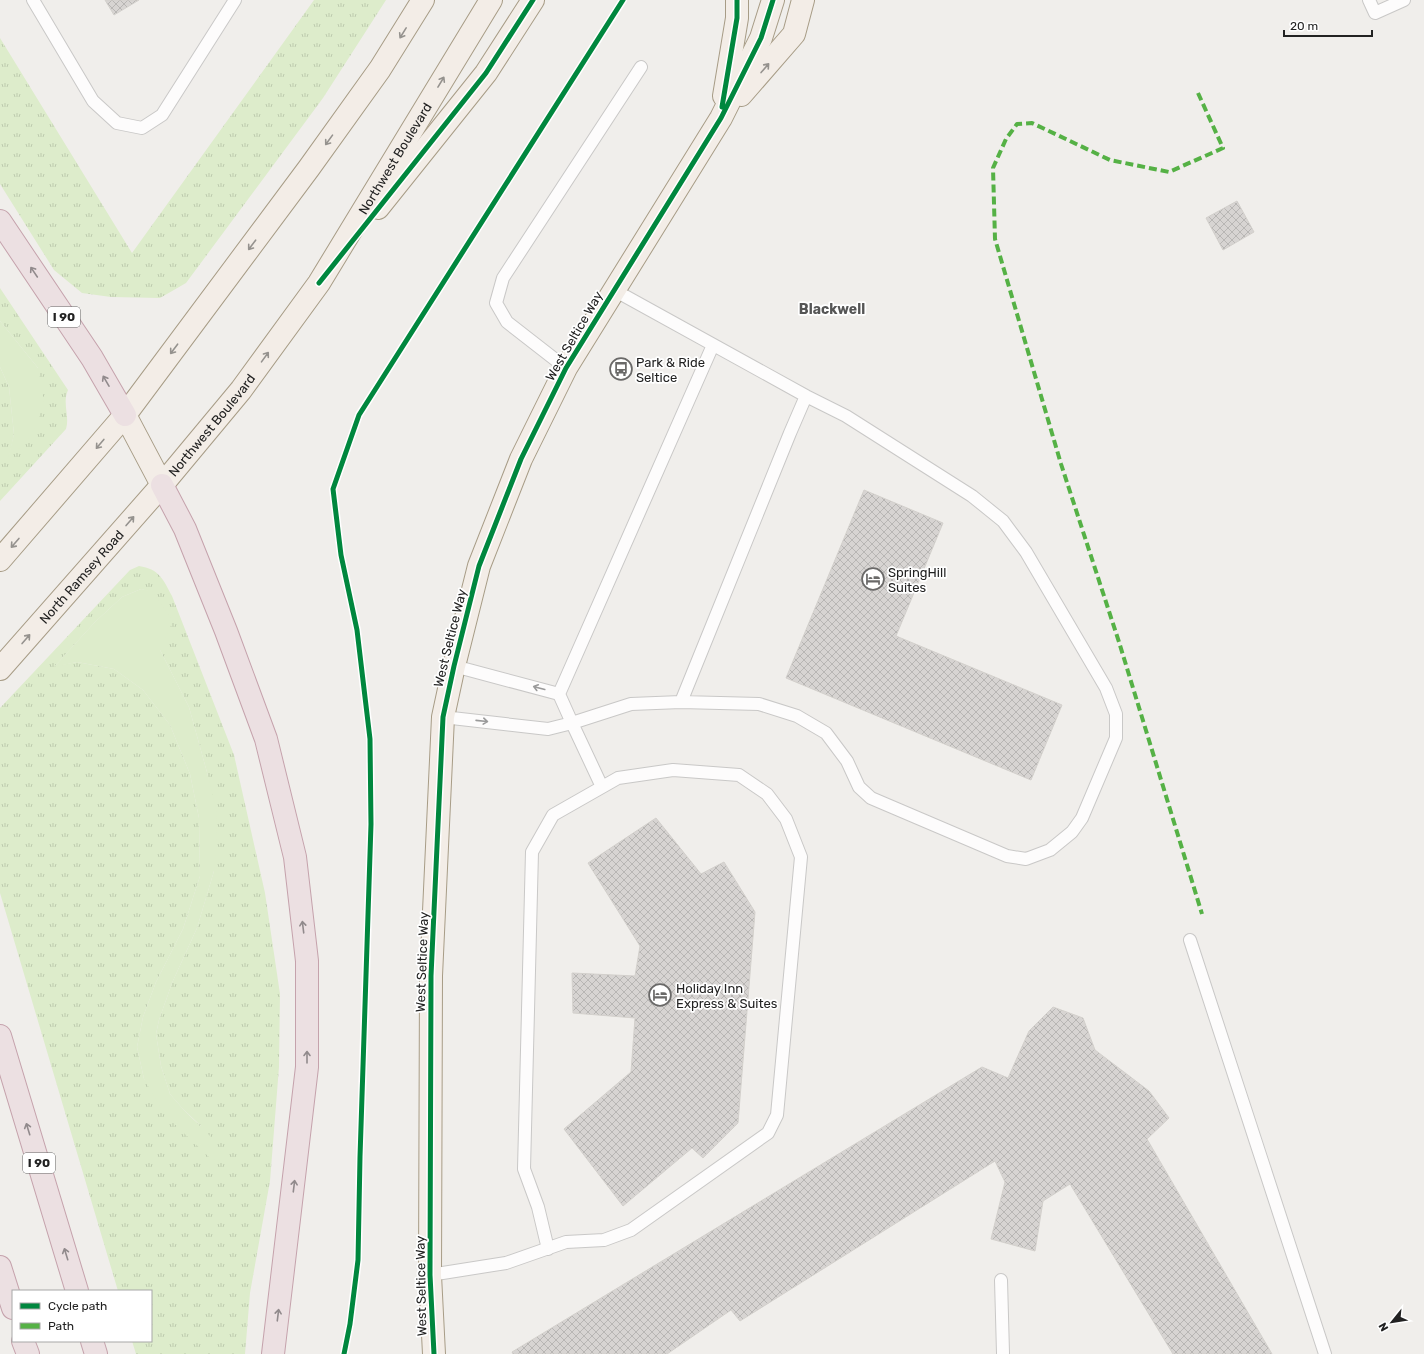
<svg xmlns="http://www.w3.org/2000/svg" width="1424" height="1354" font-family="Rubik,sans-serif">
<defs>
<pattern id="grass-tufts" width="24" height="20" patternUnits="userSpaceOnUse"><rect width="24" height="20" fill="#ddeccb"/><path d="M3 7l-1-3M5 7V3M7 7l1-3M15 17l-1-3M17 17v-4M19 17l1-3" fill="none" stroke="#bdcaae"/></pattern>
<pattern id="building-cross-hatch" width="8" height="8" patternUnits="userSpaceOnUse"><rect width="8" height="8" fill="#d7d4d2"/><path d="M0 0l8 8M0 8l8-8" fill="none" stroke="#b8b6b4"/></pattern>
</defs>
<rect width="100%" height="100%" fill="#f0eeeb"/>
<path fill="url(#grass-tufts)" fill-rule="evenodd" d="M314,0H386L323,98L186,283L160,298L111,297L82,293L54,270L0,184V38L132,253Z
M0,288L68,390C62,403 70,416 66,429L0,501V367L9,387L14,434L9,457L38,368L0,321Z
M139,566C159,569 163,579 172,596L234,755L265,893L280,994L279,1067L270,1181L250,1293L245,1354H136L132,1341H151V1291H118L0,893V708L130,570ZM141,589L152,592L160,650L189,707L208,776L214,871L197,928L172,983L159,1020L156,1034L161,1066L170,1094L183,1109L201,1126L144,1079L137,1047L143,1017L156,982L183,929L200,876L199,818L190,774L170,725L143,690L114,669L77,662L55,666L95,622L122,597Z"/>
<path fill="#ddeccb" d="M0,321L38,368L44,401L37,424L26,443L8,458L14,434L9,387L0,367Z
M141,589L152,591L173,621L160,650L189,707L208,776L216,808L217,843L214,871L197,928L172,983L159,1020L156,1034L161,1066L170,1094L183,1109L214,1140L222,1154V1162L209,1157L165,1115L144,1079L137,1047L143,1017L156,982L183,929L200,876L199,818L190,774L170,725L143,690L114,669L77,662L54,667L95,622L122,597Z"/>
<path fill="url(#building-cross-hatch)" stroke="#d3d0cc" d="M105,0H139L114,15Z
M1237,201L1254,232L1223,250L1206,218Z
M864,490L943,523L896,636L1062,705L1031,780L786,678Z
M656,818L701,874L724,862L755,912L738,1123L703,1158L692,1148L623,1206L564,1129L631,1072L635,1018L573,1013L572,973L635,976L640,946L588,863Z
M1053,1007L1083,1018L1095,1050L1149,1091L1169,1118L1147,1139L1272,1354H1173L1070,1184L1043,1201L1035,1251L991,1239L1005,1182L995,1161L740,1321L731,1310L667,1354H513L512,1352L982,1067L1008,1078L1029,1031Z"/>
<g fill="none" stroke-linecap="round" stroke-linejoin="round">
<g stroke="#c9c8c7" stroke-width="14">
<path id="lane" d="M33,0L93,101L117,123L142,128L162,115L235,0
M1369,0L1375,13L1404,0
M566,368L507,322L496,303L503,278L641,67
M559,694L713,345
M681,702L759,704L797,716L826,733L847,761L859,787L871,798L1007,856L1026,859L1050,850L1072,832L1082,818L1116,738V714L1106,688L1026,552L1003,521L972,496L846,416L806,396
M443,717L548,729L572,723L559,694L454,666
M602,787L572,723L631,704L681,702L790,433L806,396L614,290
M1190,940L1325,1354
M430,1275L506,1263L566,1242L604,1240L631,1230L768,1133L777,1115L801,857L786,819L767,794L739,775L673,770L618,778L553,815L532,852L524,1169L538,1207L548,1249
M1001,1280L1003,1353"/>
</g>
<g stroke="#a79c86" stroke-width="24">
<g id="primary">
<path d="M741,95L794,34L803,0"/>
<path d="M724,96L737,18V0"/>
<path d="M378,208L486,73L533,0"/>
<path d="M125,415L162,485"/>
<path d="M0,560L125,415L309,168L380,69L423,0"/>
<path id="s1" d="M0,669L162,485L241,390L319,283L491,0"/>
<path d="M434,1354L430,1275L431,976L443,717L454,666L479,566L521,459L566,368L721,118L761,38L773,0"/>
</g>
</g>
<g stroke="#c5a2ac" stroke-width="24">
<path id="highway" d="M0,221L92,358L125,415
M162,485L185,529L226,631L266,739L295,857L307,961V1067L273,1354
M0,1036L77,1291
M0,1267L13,1308
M23,1341L28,1354
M92,1341L96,1354"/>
</g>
<use href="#lane" stroke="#fdfcfc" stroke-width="12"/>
<use href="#primary" stroke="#f3ede7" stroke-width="22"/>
<use href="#highway" stroke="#ece0e2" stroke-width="22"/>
<path stroke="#55b145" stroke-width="4" stroke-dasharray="8 4" stroke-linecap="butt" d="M1198,93L1223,148L1169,172L1110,160L1032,123L1017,124L1006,139L993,168L995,239L1061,464L1119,642L1202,914"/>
<g stroke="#fff" stroke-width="8">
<path id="cycleway" d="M722,107L737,18V0
M319,283L486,73L533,0
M344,1354L350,1324L358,1260L360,1157L371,824L370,739L357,630L341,555L333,489L359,415L623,0
M434,1354L430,1275L431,976L443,717L454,666L479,566L521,459L566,368L721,118L761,38L773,0"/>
</g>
<use href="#cycleway" stroke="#00873e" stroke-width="5"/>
</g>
<defs><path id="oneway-shaft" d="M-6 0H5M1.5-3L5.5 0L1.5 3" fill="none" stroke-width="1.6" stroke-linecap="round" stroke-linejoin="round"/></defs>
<g stroke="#95928e">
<use href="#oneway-shaft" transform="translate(403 33) rotate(122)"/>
<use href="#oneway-shaft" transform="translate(765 68) rotate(-49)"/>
<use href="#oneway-shaft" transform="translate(441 82) rotate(-59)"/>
<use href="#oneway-shaft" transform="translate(329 140) rotate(126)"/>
<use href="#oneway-shaft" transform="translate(252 245) rotate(127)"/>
<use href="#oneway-shaft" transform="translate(174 349) rotate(127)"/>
<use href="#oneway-shaft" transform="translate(265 357) rotate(-54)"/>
<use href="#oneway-shaft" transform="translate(100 444) rotate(130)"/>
<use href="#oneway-shaft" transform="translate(130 521) rotate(-49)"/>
<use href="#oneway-shaft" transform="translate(15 543) rotate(131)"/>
<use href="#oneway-shaft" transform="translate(26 639) rotate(-49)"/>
</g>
<g stroke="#918a8c">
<use href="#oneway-shaft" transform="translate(34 272) rotate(-124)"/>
<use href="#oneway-shaft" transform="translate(106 381) rotate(-120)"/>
<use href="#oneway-shaft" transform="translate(303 927) rotate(-97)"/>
<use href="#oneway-shaft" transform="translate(307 1057) rotate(-90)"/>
<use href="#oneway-shaft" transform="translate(28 1129) rotate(-107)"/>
<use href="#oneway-shaft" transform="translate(294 1186) rotate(-83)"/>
<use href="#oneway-shaft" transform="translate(66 1254) rotate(-107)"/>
<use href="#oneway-shaft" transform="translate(278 1315) rotate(-83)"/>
</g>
<g stroke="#9a9a9a">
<use href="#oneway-shaft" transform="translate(539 688) rotate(-165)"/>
<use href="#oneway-shaft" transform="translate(482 721) rotate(6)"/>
</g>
<defs>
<g id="bus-ring" transform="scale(1.15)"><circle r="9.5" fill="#fff" stroke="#6a6968" stroke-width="1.5"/><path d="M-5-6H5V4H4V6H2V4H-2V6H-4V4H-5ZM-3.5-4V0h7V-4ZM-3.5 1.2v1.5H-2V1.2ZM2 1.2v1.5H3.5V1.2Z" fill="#6a6968"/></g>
<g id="hotel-ring" transform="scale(1.15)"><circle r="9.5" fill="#fff" stroke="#6a6968" stroke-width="1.5"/><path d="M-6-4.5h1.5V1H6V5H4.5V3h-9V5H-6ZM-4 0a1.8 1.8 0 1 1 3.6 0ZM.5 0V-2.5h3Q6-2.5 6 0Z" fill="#6a6968"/></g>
</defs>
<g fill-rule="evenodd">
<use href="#bus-ring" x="621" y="369"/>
<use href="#hotel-ring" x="873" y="579"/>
<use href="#hotel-ring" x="660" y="995"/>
</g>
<g text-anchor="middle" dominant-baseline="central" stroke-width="3.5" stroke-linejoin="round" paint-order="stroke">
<g fill="#fff" stroke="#646464" stroke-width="1">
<rect x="48" y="307" width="32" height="20" rx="3"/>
<rect x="23" y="1153" width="32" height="20" rx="3"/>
</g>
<g font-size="12" font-weight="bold" fill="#222">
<text x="64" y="317">I 90</text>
<text x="39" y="1163">I 90</text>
</g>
<g font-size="13" fill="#222" stroke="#fff">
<text stroke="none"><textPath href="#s1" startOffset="647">Northwest Boulevard</textPath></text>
<text transform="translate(574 336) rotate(-60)">West Seltice Way</text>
<text stroke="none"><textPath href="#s1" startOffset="323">Northwest Boulevard</textPath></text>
<text stroke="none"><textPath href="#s1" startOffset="123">North Ramsey Road</textPath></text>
<text transform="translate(450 638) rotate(-76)">West Seltice Way</text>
<text transform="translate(422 962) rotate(-88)">West Seltice Way</text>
<text transform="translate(421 1286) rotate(-91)">West Seltice Way</text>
</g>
<g font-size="13" fill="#222" stroke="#fff" text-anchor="start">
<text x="636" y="362">Park &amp; Ride<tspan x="636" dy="15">Seltice</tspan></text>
<text x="888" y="572">SpringHill<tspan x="888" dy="15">Suites</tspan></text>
<text x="676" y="988">Holiday Inn<tspan x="676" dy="15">Express &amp; Suites</tspan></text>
</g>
<g font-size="14" font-weight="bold" fill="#555" stroke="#fff">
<text x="832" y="309">Blackwell</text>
</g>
</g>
<rect x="12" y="1290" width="140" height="52" fill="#ffffff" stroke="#a7a7a7"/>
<rect x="20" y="1303" width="20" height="6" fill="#00873e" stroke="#a7a7a7"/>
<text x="48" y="1310" font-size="12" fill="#222222">Cycle path</text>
<rect x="20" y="1323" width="20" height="6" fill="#55b145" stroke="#a7a7a7"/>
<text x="48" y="1330" font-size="12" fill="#222222">Path</text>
<g transform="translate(1392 1322) rotate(240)" stroke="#ffffff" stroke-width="3" paint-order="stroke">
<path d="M0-3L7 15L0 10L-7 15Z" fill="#222222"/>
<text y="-6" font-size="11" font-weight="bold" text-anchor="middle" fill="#222222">N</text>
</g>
<path d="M1284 30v6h88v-6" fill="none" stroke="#222222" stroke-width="2"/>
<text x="1290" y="30" font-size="12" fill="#222222" stroke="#ffffff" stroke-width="3" paint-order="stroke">20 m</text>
</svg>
